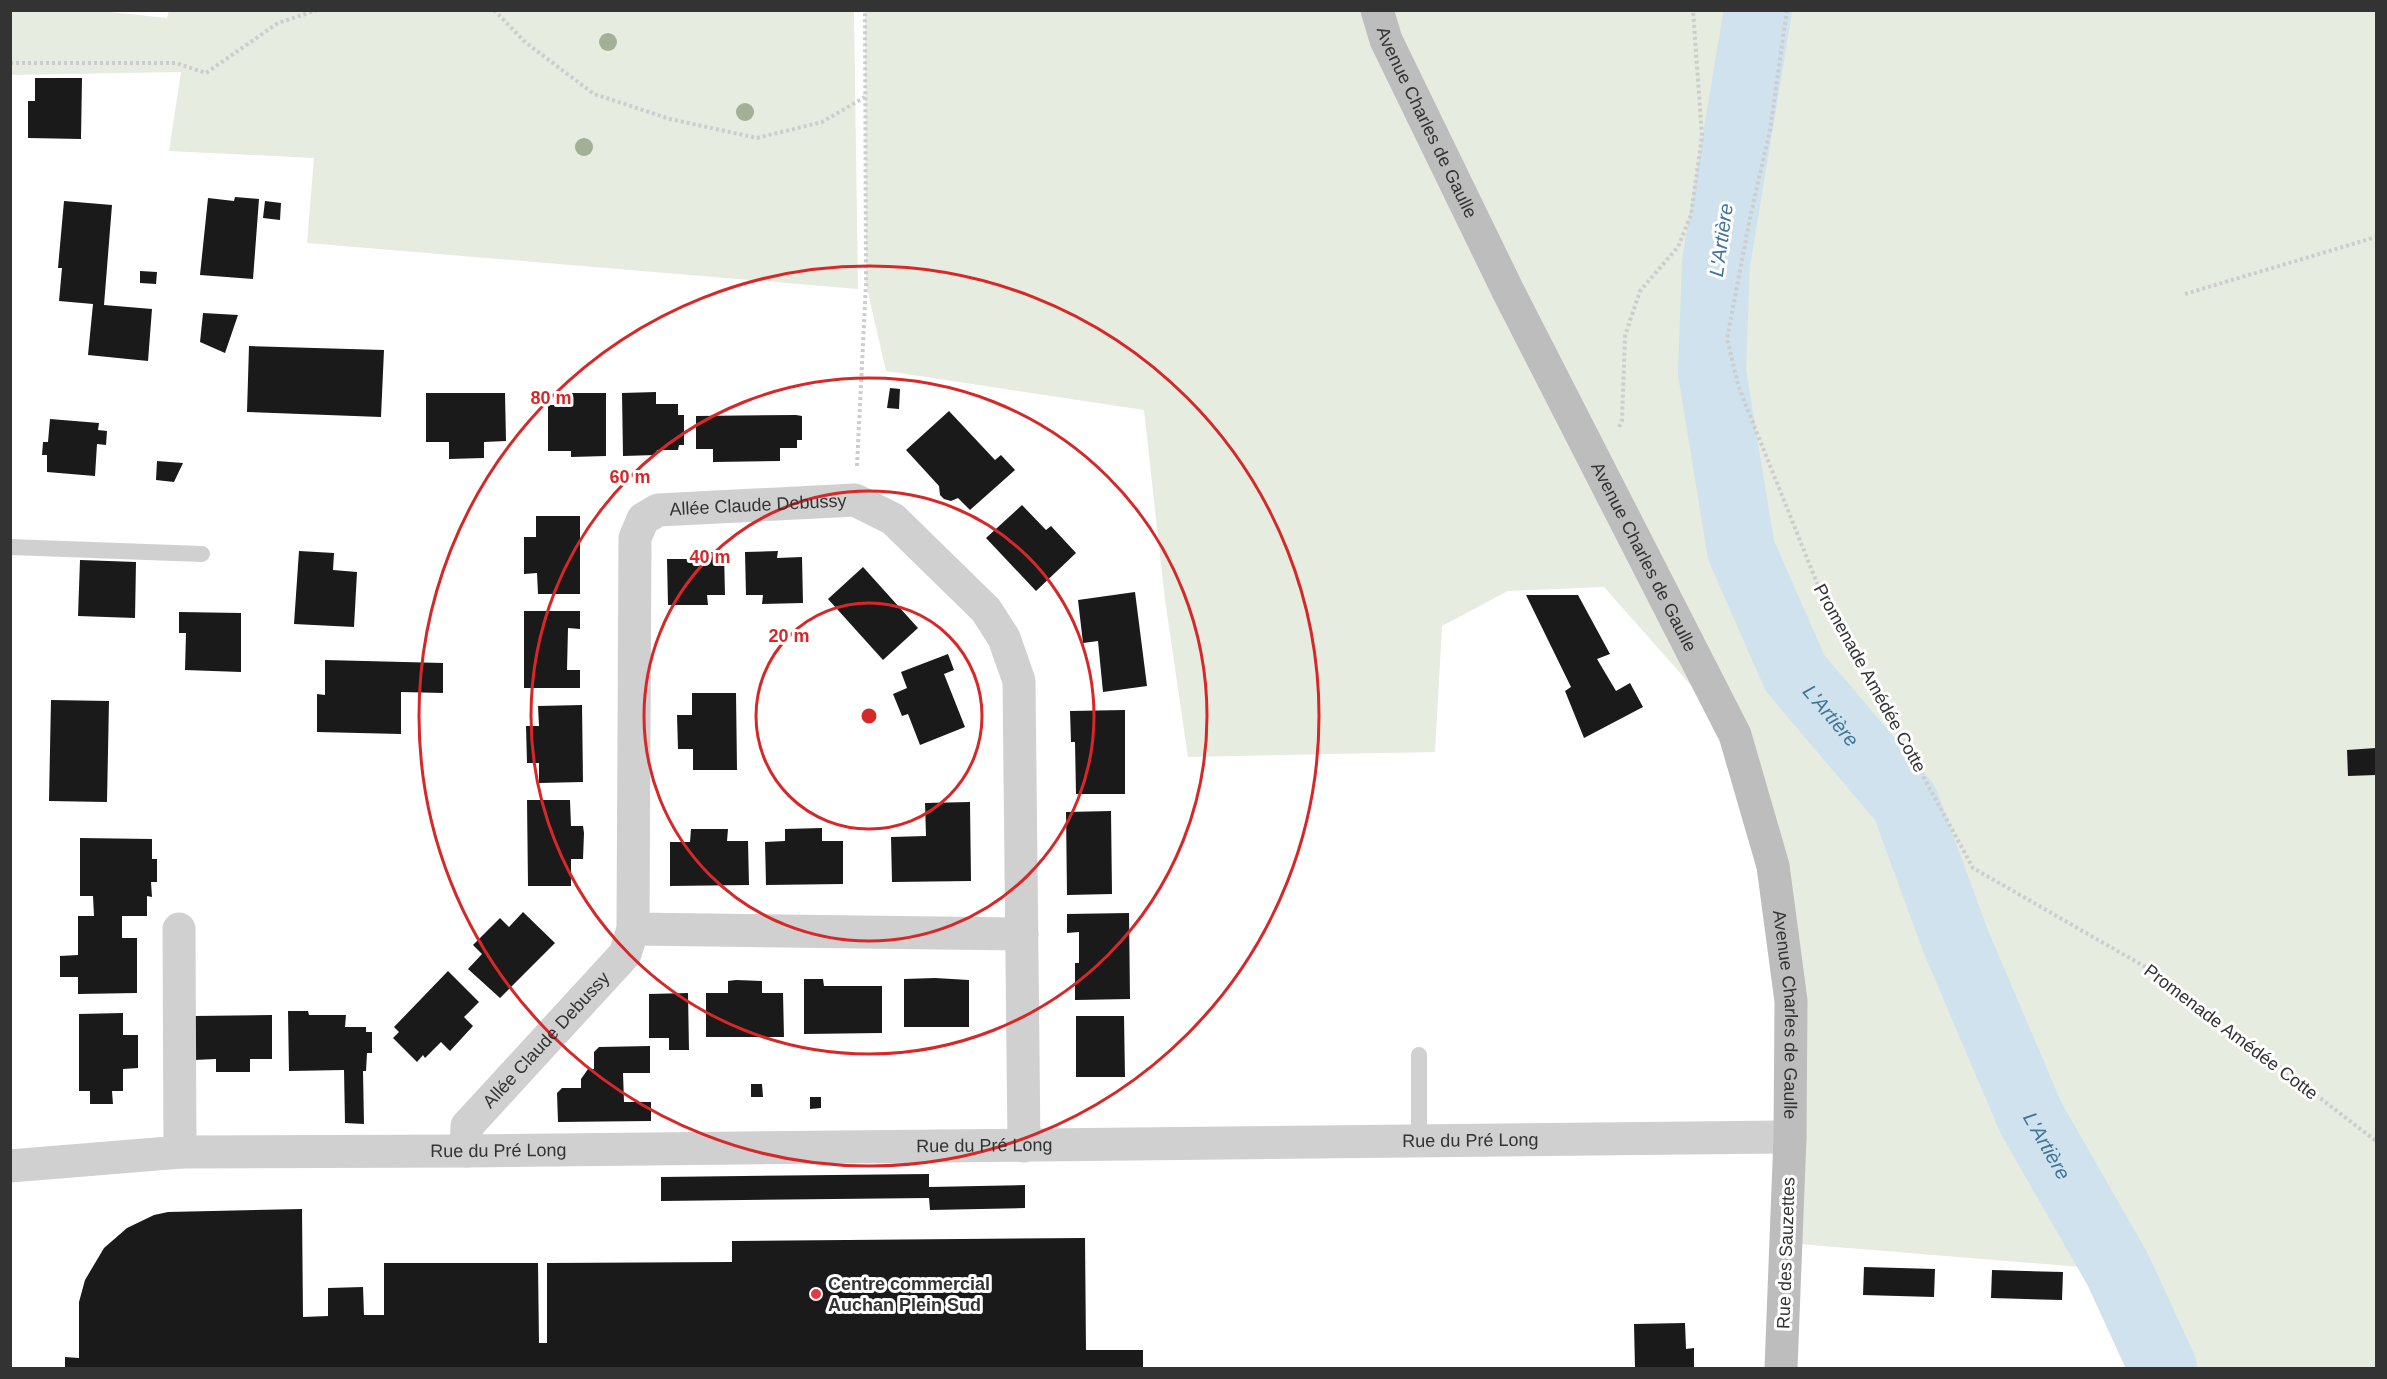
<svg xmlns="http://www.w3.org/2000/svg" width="2387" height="1379" font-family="Arial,sans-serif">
<rect width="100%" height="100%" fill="#fff"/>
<path fill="#e6ecdf" d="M91,10L167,18L169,10L854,11L858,289L307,243L314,158L169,151L181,72L11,75V11Z
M865,11H2376V1368H2163L2118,1270L1787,1243L1791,1001L1735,735L1604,587L1508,591L1442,626L1435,752L1188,757L1165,600L1144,410L886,371L866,284Z"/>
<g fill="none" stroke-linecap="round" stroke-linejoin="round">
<path stroke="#cfe2ee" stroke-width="68" id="s1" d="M1758,10L1716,263L1712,372L1741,550L1795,673L1905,803L1956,942L2031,1118L2118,1270L2163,1368"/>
</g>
<path fill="#1a1a1a" d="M35,78H82L81,139L28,138V101H35Z
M235,197L259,199L253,279L200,275L208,198L234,201Z
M64,201L112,205L104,305L152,309L148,361L88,355L93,304L59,301L62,268H58Z
M265,201L281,203L280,220L263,218Z
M140,271L157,272L156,284L140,283Z
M203,313L238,315L225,353L200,342Z
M249,346L384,350L381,417L247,412Z
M890,388L900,389L899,409L887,408Z
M656,392V404H678V415H684V445H679L678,450H657L656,455L623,456L622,393Z
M426,393H505L506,441L484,442V458L449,459V442H426Z
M570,393H606V456L571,457V451H548V405H570Z
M949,411L995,460L1001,455L1015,470L970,510L958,498L951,501L944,499L940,495L939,486L906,450Z
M796,415L802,416V440H797V448H780V461L713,462V449H696V416Z
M50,419L99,423L98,430L107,431L106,445L97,444L95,476L47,472V455H42L43,442H48Z
M157,461L183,463L174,482L156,480Z
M1022,505L1046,530L1051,526L1076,553L1036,591L986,538Z
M536,516H580V594H538L537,573L524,574V537H536Z
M299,551L334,553L333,570L357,572L354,627L294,624Z
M778,551L777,558L802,557L803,603L762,604L763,595H746L745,552Z
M691,552H724L725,595H707L708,605H668L667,559H691Z
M80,560L136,562L135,618L78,616Z
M863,567L918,628L883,660L828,599Z
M1135,592L1147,686L1103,692L1098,641L1083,643L1078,600Z
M1526,595H1578L1610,654L1597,659L1616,691L1630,683L1643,707L1584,738L1565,691L1571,687Z
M524,611H580V629L568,628L567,670H580V688H524Z
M179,612L241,613V672L185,670L186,633H179Z
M948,654L954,670L944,674L965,727L920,745L908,714L902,716L893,694L907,688L901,672Z
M325,660L443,663V693L401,692V734L317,732V694L325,695Z
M692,693H736L737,770H693V749H678L677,715H692Z
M51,700L109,701L107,802L49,801Z
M582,705L583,782L539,783V763H527L526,726H539L538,706Z
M1125,710V794H1076L1075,742H1071L1070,711Z
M2376,748V775L2348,776L2347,750Z
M527,800H570L571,826H583L584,833L583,859H571V886H528Z
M970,802L971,881L892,882L891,837L926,836L925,803Z
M1111,811L1112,894L1067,895L1066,812Z
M822,828V841H843V884L766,885L765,842L785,841V829Z
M691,829H728L727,841H748L749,885L670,886V842H690Z
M80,838L152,839V859H157V882H151L152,897L147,896V916H122V938H137V993L78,994V977H60V956L78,955V916H94L93,896H80Z
M523,912L555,943L500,998L468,969L482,954L473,945L500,918L509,927Z
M1129,913L1130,999L1075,1000V963H1079V932L1067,933V914Z
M448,971L479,1002L464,1017L473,1026L450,1051L441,1042L425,1058L423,1055L417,1062L393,1038L399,1032L394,1027Z
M935,978L969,980V1027H904V979Z
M804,979H823L824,986H882V1033L804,1034Z
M736,980L762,981V993H783L784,1037H706V993H728V981Z
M688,993L689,1050H669V1038H649V994Z
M288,1011H308L309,1015H346L345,1027H366V1032H372V1053H367L366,1071H363L364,1124L345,1123L344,1070L289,1071Z
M123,1013V1035H138V1068L123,1069V1091H112L113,1104H90V1091H79V1014Z
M272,1015V1059H250V1072H216V1059L194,1060V1016Z
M1076,1016H1124L1125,1077H1076Z
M650,1046V1073H623L624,1102H651V1121L558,1122L557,1093L562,1088H581V1079L588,1069H594V1052L599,1047Z
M751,1084H762L763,1097H751Z
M810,1097H821V1108L810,1109Z
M929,1174V1187L1025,1185V1208L930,1210L929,1198L661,1201V1177Z
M302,1209L303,1317L328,1316V1288L363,1287L364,1315H384V1263H538L539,1343H547V1263L732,1262V1241L1085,1238L1086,1350H1143V1368H65V1357L79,1358V1302L85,1280L104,1248L127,1228L154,1215L168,1212Z
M1864,1267L1935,1269L1934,1297L1863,1295Z
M1992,1270L2063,1272L2062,1300L1991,1298Z
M1685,1323L1686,1349L1694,1348V1368H1635L1634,1324Z"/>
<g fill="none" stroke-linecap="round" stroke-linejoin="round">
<path stroke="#cdcdcd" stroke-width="4" stroke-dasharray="3 3" stroke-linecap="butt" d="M494,10L525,42L594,94L670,119L757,138L822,122L865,97
M1787,10L1770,130L1750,218L1727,339L1739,388L1823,598L1875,688L1973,868L2161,976L2376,1141
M10,63H176L206,73L278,23L317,10
M2185,294L2376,237
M1619,427L1622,420L1625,336L1640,291L1678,247L1691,215L1702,136L1693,10
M857,466L866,284L865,10"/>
<path stroke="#d0d0d0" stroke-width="16" d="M10,547L202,554
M1419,1141V1055"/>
<g stroke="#d0d0d0" stroke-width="33">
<path d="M179,929L180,1152"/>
<path d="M633,929L1022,934"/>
<path id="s2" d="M466,1151L467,1126L625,954L633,929L635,538L643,519L658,510L855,500L893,519L986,610L1004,638L1019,681L1024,1146"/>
<path id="s3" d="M10,1166L181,1152L466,1151L1790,1137"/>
</g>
<path stroke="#bdbdbd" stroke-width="33" id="s4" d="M1377,10L1386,40L1508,291L1735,735L1773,866L1791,1001L1790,1137L1781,1368"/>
</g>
<g fill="#a2b095">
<circle cx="608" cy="42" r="9"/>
<circle cx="745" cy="112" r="9"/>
<circle cx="584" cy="147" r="9"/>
</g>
<g fill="none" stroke="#d62828" stroke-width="3">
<circle cx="869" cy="716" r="113"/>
<circle cx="869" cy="716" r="225"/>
<circle cx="869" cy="716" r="338"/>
<circle cx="869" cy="716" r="450"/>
</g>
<circle fill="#e63946" stroke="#fff" stroke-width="2" cx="816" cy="1294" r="6"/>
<g text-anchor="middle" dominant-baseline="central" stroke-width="6" stroke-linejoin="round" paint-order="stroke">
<g font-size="18" fill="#333" stroke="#fff">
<text stroke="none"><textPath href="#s4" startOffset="123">Avenue Charles de Gaulle</textPath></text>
<text stroke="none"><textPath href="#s2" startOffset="814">Allée Claude Debussy</textPath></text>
<text stroke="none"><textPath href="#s4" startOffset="609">Avenue Charles de Gaulle</textPath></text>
<text transform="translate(1870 678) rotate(61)">Promenade Amédée Cotte</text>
<text stroke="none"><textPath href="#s4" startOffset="1095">Avenue Charles de Gaulle</textPath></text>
<text transform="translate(2231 1032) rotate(37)">Promenade Amédée Cotte</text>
<text stroke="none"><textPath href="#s2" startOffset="142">Allée Claude Debussy</textPath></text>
<text stroke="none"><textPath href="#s3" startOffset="1461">Rue du Pré Long</textPath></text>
<text stroke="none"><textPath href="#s3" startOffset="975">Rue du Pré Long</textPath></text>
<text stroke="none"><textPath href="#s3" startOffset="489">Rue du Pré Long</textPath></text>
<text transform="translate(1786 1253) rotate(-88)">Rue des Sauzettes</text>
</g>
<g font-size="18" font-weight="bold" fill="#333" stroke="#fff" text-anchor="start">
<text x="828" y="1284">Centre commercial<tspan x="828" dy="21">Auchan Plein Sud</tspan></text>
</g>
<g font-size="20" font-style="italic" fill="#3f7597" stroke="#fff">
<text transform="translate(1721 240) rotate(-82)">L'Artière</text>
<text stroke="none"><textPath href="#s1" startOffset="736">L'Artière</textPath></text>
<text stroke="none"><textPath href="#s1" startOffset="1222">L'Artière</textPath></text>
</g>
</g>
<circle cx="869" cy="716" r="9" fill="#d62828" stroke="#fff" stroke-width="3"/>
<g font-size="18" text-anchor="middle" font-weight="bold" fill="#d62828" stroke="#fff" stroke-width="6" stroke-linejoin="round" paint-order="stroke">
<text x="551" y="404">80 m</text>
<text x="630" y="483">60 m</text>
<text x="710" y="563">40 m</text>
<text x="789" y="642">20 m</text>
</g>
<rect width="2387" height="1379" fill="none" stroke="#333333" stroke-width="24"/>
</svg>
